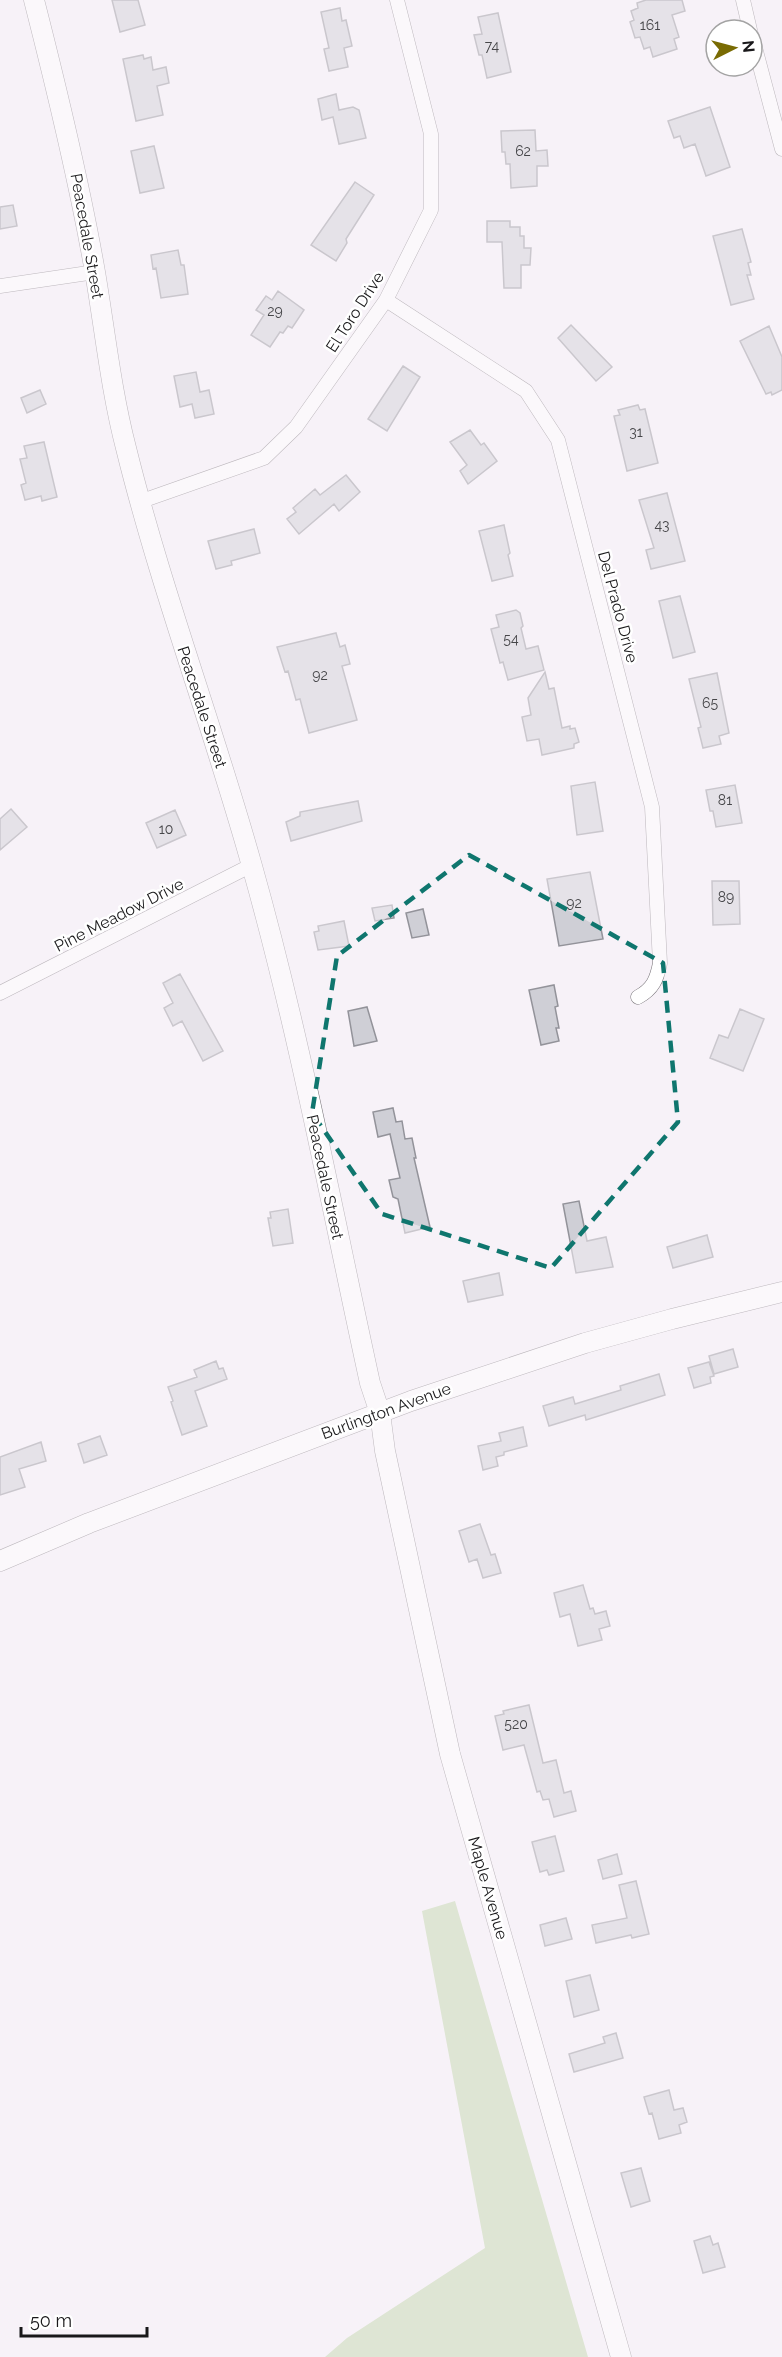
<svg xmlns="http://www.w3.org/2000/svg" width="782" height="2357" font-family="Raleway,sans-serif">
<rect width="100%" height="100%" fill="#f7f2f8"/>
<path fill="#bed5a8" d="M455,1901L588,2357H325L347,2338L485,2248L422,1911Z"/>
<path fill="#cfcfd6" stroke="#93939a" stroke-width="1.5" d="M112,0H138L145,25L120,32Z
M646,0H682L685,11L672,15L679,37L674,39L677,49L653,57L650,47L644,49L640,37L635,38L630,22L634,20L631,11L638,8L637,3Z
M340,8L342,21L346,20L352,46L344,48L348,67L329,71L324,49L329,48L321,12Z
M498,13L511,72L487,78L482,55H479L474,35L482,34L478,17Z
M143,55L144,59L151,57L153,70L166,67L169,83L157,86L163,115L136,121L123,59Z
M336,94L339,110L353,107L359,110L366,138L339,144L333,117L322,120L318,99Z
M710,107L730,167L706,176L695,144L684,148L680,136L674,138L668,121Z
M535,130L536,151L547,150L548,166H537V186L511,188L510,164H506L505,152H502L501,131Z
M154,146L164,188L140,193L131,151Z
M355,182L374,195L346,239L347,243L336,261L311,245Z
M13,205L17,226L0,229V207Z
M487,221H510V227H520V236H524V248H531L530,265H521V288H504L502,242H487Z
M742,229L751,262L748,263L751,275H747L754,299L731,305L713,236Z
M178,250L181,265H184L188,294L161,298L156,268L153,269L151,255Z
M278,291L304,310L292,328L288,326L283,333L280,332L270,347L251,335L264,315L256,310L266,296L272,300Z
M571,325L612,367L596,381L558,338Z
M769,326L782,357V390L772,395L771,392L766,394L740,341Z
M403,366L420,377L387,431L368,419Z
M196,372L200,392L209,390L214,414L195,418L192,404L180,407L174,376Z
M40,390L46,404L27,413L21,398Z
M638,405L640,410L645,409L658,463L627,471L614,416L620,415L618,410Z
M470,430L481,445L484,443L497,461L468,484L460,471L467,465L450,442Z
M44,442L57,497L42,501L41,496L25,500L21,485L26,483L20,459L27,458L24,446Z
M346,475L360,492L339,511L334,504L299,534L287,519L296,512L293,508L315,489L320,495Z
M667,493L685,561L651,569L646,550L654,548L639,500Z
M504,525L510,553L508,555L513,576L492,581L479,531Z
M254,529L260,553L231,561L232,565L216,569L208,541Z
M680,596L695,652L673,658L659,601Z
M516,610L520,613L523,626L521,628L526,649L538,646L544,670L508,680L503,662L500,663L491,629L499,627L496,615Z
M336,633L340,647L345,645L350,664L342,666L357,720L309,733L300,699L296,700L288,671L285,672L277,647Z
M545,672L549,689L554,688L562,728L570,726V729L575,728L579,742L574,744V748L542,755L539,739L527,741L522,717L531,715L528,698Z
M717,673L729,733L719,736L721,744L703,748L698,728L701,727L689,679Z
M595,782L603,831L577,835L571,786Z
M735,785L742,823L716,827L713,811H710L706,790Z
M358,801L362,821L291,841L286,822L300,816V812Z
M11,809L27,827L0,850V819Z
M175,810L186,835L157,848L146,823Z
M590,872L603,939L559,946L547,879Z
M712,881H739L740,924L713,925Z
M392,905L394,918L375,921L372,908Z
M423,909L429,935L412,938L406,913Z
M344,921L349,946L318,950L314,932L319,931L318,926Z
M180,974L223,1051L203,1061L182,1021L173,1026L164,1008L173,1003L163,983Z
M554,985L558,1006L555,1007L559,1028H556L559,1041L541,1045L529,990Z
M367,1007L377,1041L354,1046L348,1011Z
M740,1009L764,1019L743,1071L710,1058L719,1035L728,1038Z
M393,1108L396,1122L402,1121L405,1139L412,1138L416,1158H414L430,1227L405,1233L398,1199L393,1197L389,1180L400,1178L390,1134L378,1137L373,1112Z
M579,1201L587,1241L606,1237L613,1267L576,1273L563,1204Z
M288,1209L293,1243L273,1246L268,1218H271L270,1212Z
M707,1235L713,1257L673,1268L667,1247Z
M499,1273L503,1295L468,1302L463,1281Z
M733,1349L738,1367L714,1374L709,1356Z
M216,1361L219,1369L223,1368L227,1379L195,1391L207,1426L182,1435L171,1402L173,1401L168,1387L197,1377L194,1370Z
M709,1362L714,1376L710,1377L711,1383L694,1388L688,1368Z
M659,1374L665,1395L586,1420L585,1415L549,1426L543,1406L573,1397L575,1404L621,1390L620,1386Z
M523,1427L527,1446L504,1452V1455L496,1457L498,1466L483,1470L478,1446L501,1441L499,1433Z
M100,1436L107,1455L84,1463L78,1444Z
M41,1442L46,1461L19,1469L25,1487L0,1495V1457Z
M480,1524L491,1555L495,1554L501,1573L483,1578L477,1559L469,1562L459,1531Z
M583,1585L590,1609L593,1608L595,1614L606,1611L610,1626L599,1629L602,1640L578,1646L570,1614L560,1617L554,1593Z
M529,1705L543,1763L556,1760L564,1793L571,1791L576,1811L554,1817L549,1799L543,1800L540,1791L537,1792L524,1745L503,1750L495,1716L504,1714L503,1711Z
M555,1836L564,1871L549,1875L547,1870L540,1872L532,1842Z
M617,1854L622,1874L603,1879L598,1860Z
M636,1881L649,1934L632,1938L631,1935L596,1943L592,1925L627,1918L619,1885Z
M566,1918L572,1939L545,1946L540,1925Z
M590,1975L599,2010L574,2017L566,1981Z
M616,2033L623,2058L574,2072L569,2054L605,2043L603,2037Z
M669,2090L674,2110L683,2108L687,2122L679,2125L681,2133L659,2139L652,2113L649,2114L644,2097Z
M641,2168L650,2201L631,2207L621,2173Z
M710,2236L713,2245L718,2243L725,2267L703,2273L694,2241Z"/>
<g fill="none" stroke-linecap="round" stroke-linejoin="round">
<g stroke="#777378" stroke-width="15">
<path id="street" d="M743,0L750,30
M752,36L782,149
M0,286L95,272
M386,300L526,391L558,440L652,807L660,963C657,979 653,989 638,997
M139,502L264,458L296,427L386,300L431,210V134L397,0
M0,993L252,865"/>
</g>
<g stroke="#777378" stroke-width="21">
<path id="secondary" d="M34,0C57,90 79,180 95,272C105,331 111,390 126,448C161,590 213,726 252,866C300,1036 332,1210 370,1383L380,1413L385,1451L450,1754L621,2357
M0,1561L89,1523L411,1401L585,1343L672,1319L782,1292"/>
</g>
<use href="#street" stroke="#fff" stroke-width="14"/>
<use href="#secondary" stroke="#fff" stroke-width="20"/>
</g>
<path d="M0 0H782V2357H0ZM469,855L663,963L678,1122L551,1268L382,1214L312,1113L337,956Z" fill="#f7f2f8" fill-opacity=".55" fill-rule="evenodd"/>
<path fill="none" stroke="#0f766e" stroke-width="4.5" stroke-dasharray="12 8" stroke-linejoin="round" d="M469,855L663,963L678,1122L551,1268L382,1214L312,1113L337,956Z"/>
<g text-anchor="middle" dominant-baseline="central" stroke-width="5" stroke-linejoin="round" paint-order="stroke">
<g font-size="14" fill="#464649">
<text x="650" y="25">161</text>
<text x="492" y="46">74</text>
<text x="523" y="151">62</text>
<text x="275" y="311">29</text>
<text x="636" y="432">31</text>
<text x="662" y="525">43</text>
<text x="511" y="639">54</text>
<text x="320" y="675">92</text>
<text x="710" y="703">65</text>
<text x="725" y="800">81</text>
<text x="166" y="829">10</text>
<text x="726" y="897">89</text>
<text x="574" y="903">92</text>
<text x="516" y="1724">520</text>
</g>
<g font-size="16" fill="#19181a" stroke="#fff">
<text transform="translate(87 236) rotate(80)">Peacedale Street</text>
<text transform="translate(355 312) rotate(-57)">El Toro Drive</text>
<text transform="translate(618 607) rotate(75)">Del Prado Drive</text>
<text transform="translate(202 707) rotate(72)">Peacedale Street</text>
<text transform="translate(119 915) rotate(-27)">Pine Meadow Drive</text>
<text transform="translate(325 1177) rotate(78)">Peacedale Street</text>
<text transform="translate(386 1411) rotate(-20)">Burlington Avenue</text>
<text transform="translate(488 1888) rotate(74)">Maple Avenue</text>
</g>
</g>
<g transform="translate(734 48) rotate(84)"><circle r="28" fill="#ffffff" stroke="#a3a3a3" stroke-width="1.5"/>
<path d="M0-4.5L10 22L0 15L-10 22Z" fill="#796b03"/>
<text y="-9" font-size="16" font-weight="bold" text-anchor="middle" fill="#19181a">N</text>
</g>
<path d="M21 2327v9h126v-9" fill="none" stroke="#19181a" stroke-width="3"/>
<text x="30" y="2327" font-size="18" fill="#19181a" stroke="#ffffff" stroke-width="4.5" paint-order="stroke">50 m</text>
</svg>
